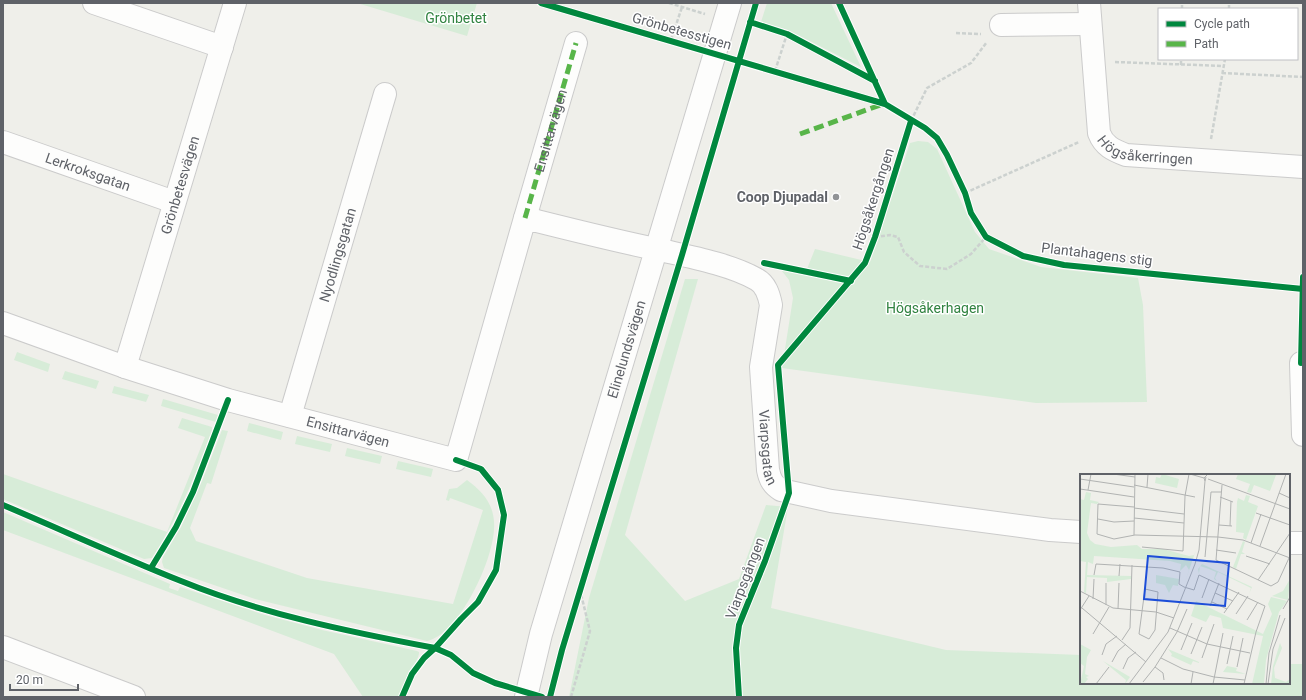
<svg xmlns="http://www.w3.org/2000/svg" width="1306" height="700" font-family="Roboto,sans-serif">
<rect width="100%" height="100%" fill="#efefea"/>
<path fill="#d7ecd8" d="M357,3H477L467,36Z
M767,3H831L861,67L788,30L761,22Z
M918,141L928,142L937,149L975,232L989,249L1041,267L1138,278L1143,305L1147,402L1036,403L782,368L793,298L789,280L778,266L805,274L815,249L870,262L910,143Z
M685,279H698L625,535L685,601L739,579L766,505L788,507L771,608L946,650L1081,655V683H1289V664H1303V697H569L589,598Z
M17,352L50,364L48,372L14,360Z
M65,371L99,381L96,389L62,379Z
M114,386L149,395L146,402L112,393Z
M163,399L218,415L216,422L161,406Z
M182,418L212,427V430C196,475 178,518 152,558L144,559L3,499V474L167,532L205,437L178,428Z
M249,423L283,432L281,440L247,431Z
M222,430L228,431L211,484L207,483L190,528L196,541L307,578L453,604L483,510L450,498L449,501L446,500L449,489L457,488L467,480C482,491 493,503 494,522C497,554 460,634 427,641L255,599L164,568L162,562L163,557L181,527L202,481Z
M297,436L332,444L330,452L295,444Z
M347,448L382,456L380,464L345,456Z
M398,461L433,469L431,477L396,469Z
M3,512L170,584L169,588L178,591L180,587L265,615L322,630L417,651L419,652C420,659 402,687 398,697H363L334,654L3,530Z"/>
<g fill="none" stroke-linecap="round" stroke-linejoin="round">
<g stroke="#cbcbcb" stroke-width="24">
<g id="minor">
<path d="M94,3L222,47"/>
<path id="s1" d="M1089,3L1099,133C1104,146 1113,150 1126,155L1303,167"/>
<path d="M1001,25L1090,24"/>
<path id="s2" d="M3,142L174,202"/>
<path d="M525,218L576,43"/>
<path id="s3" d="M3,323L125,367L228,400L456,460L525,218C569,229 612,240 656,249C686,256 730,264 756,279C766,284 769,295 771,305L761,367L768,470C770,480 773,485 781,490L831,501L1050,530L1081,532"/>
<path d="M1301,363L1303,435"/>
<path id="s4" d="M125,367L235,3"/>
<path id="s5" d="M290,416L385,94"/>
<path d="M1289,543H1303"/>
<path d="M3,647L134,697"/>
<path id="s6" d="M526,697L541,634L730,3"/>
</g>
</g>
<path stroke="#ccd1cf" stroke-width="2.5" stroke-dasharray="4 2" stroke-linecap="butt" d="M669,3L705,14
M1182,9V3
M1229,9V3
M956,33L981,34
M671,40L682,7
M1115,62L1224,66
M1181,65V59
M775,71L787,34
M1222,73L1303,77
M911,121L927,88L971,63L987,42
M1211,139L1225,59
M965,193L1079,142
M875,237L890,235L898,237L904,252L920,266L947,269L971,254L986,237
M571,697L590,631L580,590"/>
<use href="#minor" stroke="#fdfdfc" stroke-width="22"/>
<g stroke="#58b549" stroke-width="5" stroke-dasharray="10 5" stroke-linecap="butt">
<path d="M800,134L883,104"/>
<path id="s7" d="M525,218L576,43"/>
</g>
<g stroke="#fff" stroke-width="8">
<path id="cycleway" d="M541,3L885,104
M839,3L885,104L925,128L937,138L947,155L965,193L971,213L986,237L1023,256L1064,265L1303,289
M750,22L787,34L875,81
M764,263L851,281
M1301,363L1303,277
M3,505C62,530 121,557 181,581C262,614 350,632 435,648L451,655L473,673L495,683L542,697
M151,568L176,527L193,492L228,400
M402,697L412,674L424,658L435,648L461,619L478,602L496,570L504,515L498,490L481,469L456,460
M550,697L562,650L682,255L756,3
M739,697L736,648L739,625L765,561L789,493L778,365L865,263L875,237L911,121"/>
</g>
<use href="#cycleway" stroke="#00873e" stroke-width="6"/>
</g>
<circle fill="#919396" stroke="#fff" stroke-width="1.5" cx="836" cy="197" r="4"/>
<g text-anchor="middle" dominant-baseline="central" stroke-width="3" stroke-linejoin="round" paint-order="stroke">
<g font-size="14" fill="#318341" stroke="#fff">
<text x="456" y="18">Grönbetet</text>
<text x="935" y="308">Högsåkerhagen</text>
</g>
<g font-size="14" fill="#5f6268" stroke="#fff">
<text transform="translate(682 31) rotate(16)">Grönbetesstigen</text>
<text stroke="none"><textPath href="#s7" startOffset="91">Ensittarvägen</textPath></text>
<text stroke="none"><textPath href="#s1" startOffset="184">Högsåkerringen</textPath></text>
<text stroke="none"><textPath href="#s2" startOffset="90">Lerkroksgatan</textPath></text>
<text stroke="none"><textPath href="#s4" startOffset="190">Grönbetesvägen</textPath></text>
<text transform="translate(873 199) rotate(-72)">Högsåkergången</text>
<text transform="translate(1097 254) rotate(7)">Plantahagens stig</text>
<text stroke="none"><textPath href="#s5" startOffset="168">Nyodlingsgatan</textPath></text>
<text stroke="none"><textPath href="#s6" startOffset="362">Elinelundsvägen</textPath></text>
<text stroke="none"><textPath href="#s3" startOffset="362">Ensittarvägen</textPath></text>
<text stroke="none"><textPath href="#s3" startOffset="1139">Viarpsgatan</textPath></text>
<text transform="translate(745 578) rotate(-69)">Viarpsgången</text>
</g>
<g font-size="14" font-weight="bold" fill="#5f6268" stroke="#fff" text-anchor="end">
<text x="828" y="197">Coop Djupadal</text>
</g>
</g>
<g transform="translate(1080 474)">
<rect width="210" height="210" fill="#efefea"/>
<path d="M82,0L99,5L97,14L75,9L76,3L80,4ZM158,0H194L196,1L190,17L174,11L171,19L167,18L170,10L156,5ZM6,18L11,19L10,26L19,28L17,30L11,29L7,59L10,66L15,70L31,73L57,71L62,75H83L109,82L114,81L116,76L104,111L109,96L106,91L100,97L101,90L90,87L14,82L13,90L8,88L7,101L51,102V105L27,108V104L7,103L6,119L4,118L6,88L0,87V25L4,26ZM166,21L170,22L168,28L178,32L166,66L163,64L164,59L156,58L157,28L158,24L164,27ZM163,67L165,68L162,78L165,80H161L156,95L153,93ZM122,90L172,113L169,120L171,114L138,98L135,104L137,107L134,105L136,98L129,95L120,92L119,100L118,95ZM76,101L99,105L98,112L93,111L89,119L85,111L76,109ZM210,105L208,126L192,122L203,117ZM191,123L207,127L199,138L186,186L184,210H172L183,162L143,154L141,144L130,141L126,148L111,142L116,127L183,160L192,140L188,130ZM200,169L202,174L194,194L195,204L206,208L210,205V210H191L193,192ZM0,170L11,176L7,183L5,200L9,202L6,203L8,205L4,210H0L4,192L0,189ZM88,175L119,188V189L113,187L111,191L91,182L92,180ZM23,187L50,203L45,210L46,206ZM147,192L157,194L156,197L166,200L143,198Z" fill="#d7ecd8"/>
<path fill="none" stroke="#b1b3b2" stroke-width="1" d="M33,0L55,3M110,0L124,4M126,3L125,7L124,4L128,0M0,5L54,13M128,5L210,35M54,11L115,23M142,11L136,86L191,112L198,108L209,84M67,13L68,0M0,15L54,23M8,16L11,0M199,19L210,24M140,23L153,28M54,33L18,30L17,60L34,65L55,61L138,63L163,66L210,84M54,34L104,40M176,39L210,51M54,44L104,49M18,45L34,48L54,47M139,51L152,52M150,52L151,27M54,61L55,0M171,69L181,40M180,72L206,0M62,73L103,77L105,22L109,0M136,76L156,79M166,82L190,90M125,83L131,18H141M14,101L16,90L83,94L100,98L99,110L104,113L114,116L119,101L185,132L176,158L164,210M39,102L40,90M178,106L210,59M65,115L78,118L75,156L69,165L59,160ZM0,117L33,134L76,138L94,144M135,119L153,127M122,124L129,105M13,125L14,105M132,128L147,135M26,131V109M130,132L139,109M2,134L66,188M38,135L39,109M203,135L210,123M0,136L9,122M144,139L159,118M156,140L168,122M167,146L178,128M90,154L127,170L170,179M13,160L29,133M42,166L50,154L52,91M101,176L112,149M111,180L122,153M22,181L26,170L37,162M81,184L103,195L134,203L165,206M122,184L134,150M32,188L38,177L46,170M147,190L153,162M75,193L97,158L107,135M157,193L163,164M43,195L48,184L56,178M63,208L75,193L83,199L84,206M16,210L29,193M49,210L88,158L115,90L119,76L125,7M111,210L113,198M133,210L143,159M186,210L189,179L200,141M188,210L193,175L205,144"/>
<path fill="#1d4ed8" fill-opacity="0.15" stroke="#1d4ed8" stroke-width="2" d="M68,82L149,89L145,132L64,125Z"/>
<rect width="210" height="210" fill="none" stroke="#5f6268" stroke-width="2"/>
</g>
<rect width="1306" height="700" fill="none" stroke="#5f6268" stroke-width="8"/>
<rect x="1158" y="8" width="140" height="52" fill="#ffffff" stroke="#bfc0c3"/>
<rect x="1166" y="21" width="20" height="6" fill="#00873e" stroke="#bfc0c3"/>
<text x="1194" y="28" font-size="12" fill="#5f6268">Cycle path</text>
<rect x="1166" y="41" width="20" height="6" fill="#58b549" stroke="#bfc0c3"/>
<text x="1194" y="48" font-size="12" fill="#5f6268">Path</text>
<path d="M10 684v6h68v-6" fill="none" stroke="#5f6268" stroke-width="2"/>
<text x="16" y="684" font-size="12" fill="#5f6268" stroke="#ffffff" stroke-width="3" paint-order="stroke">20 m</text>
</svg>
